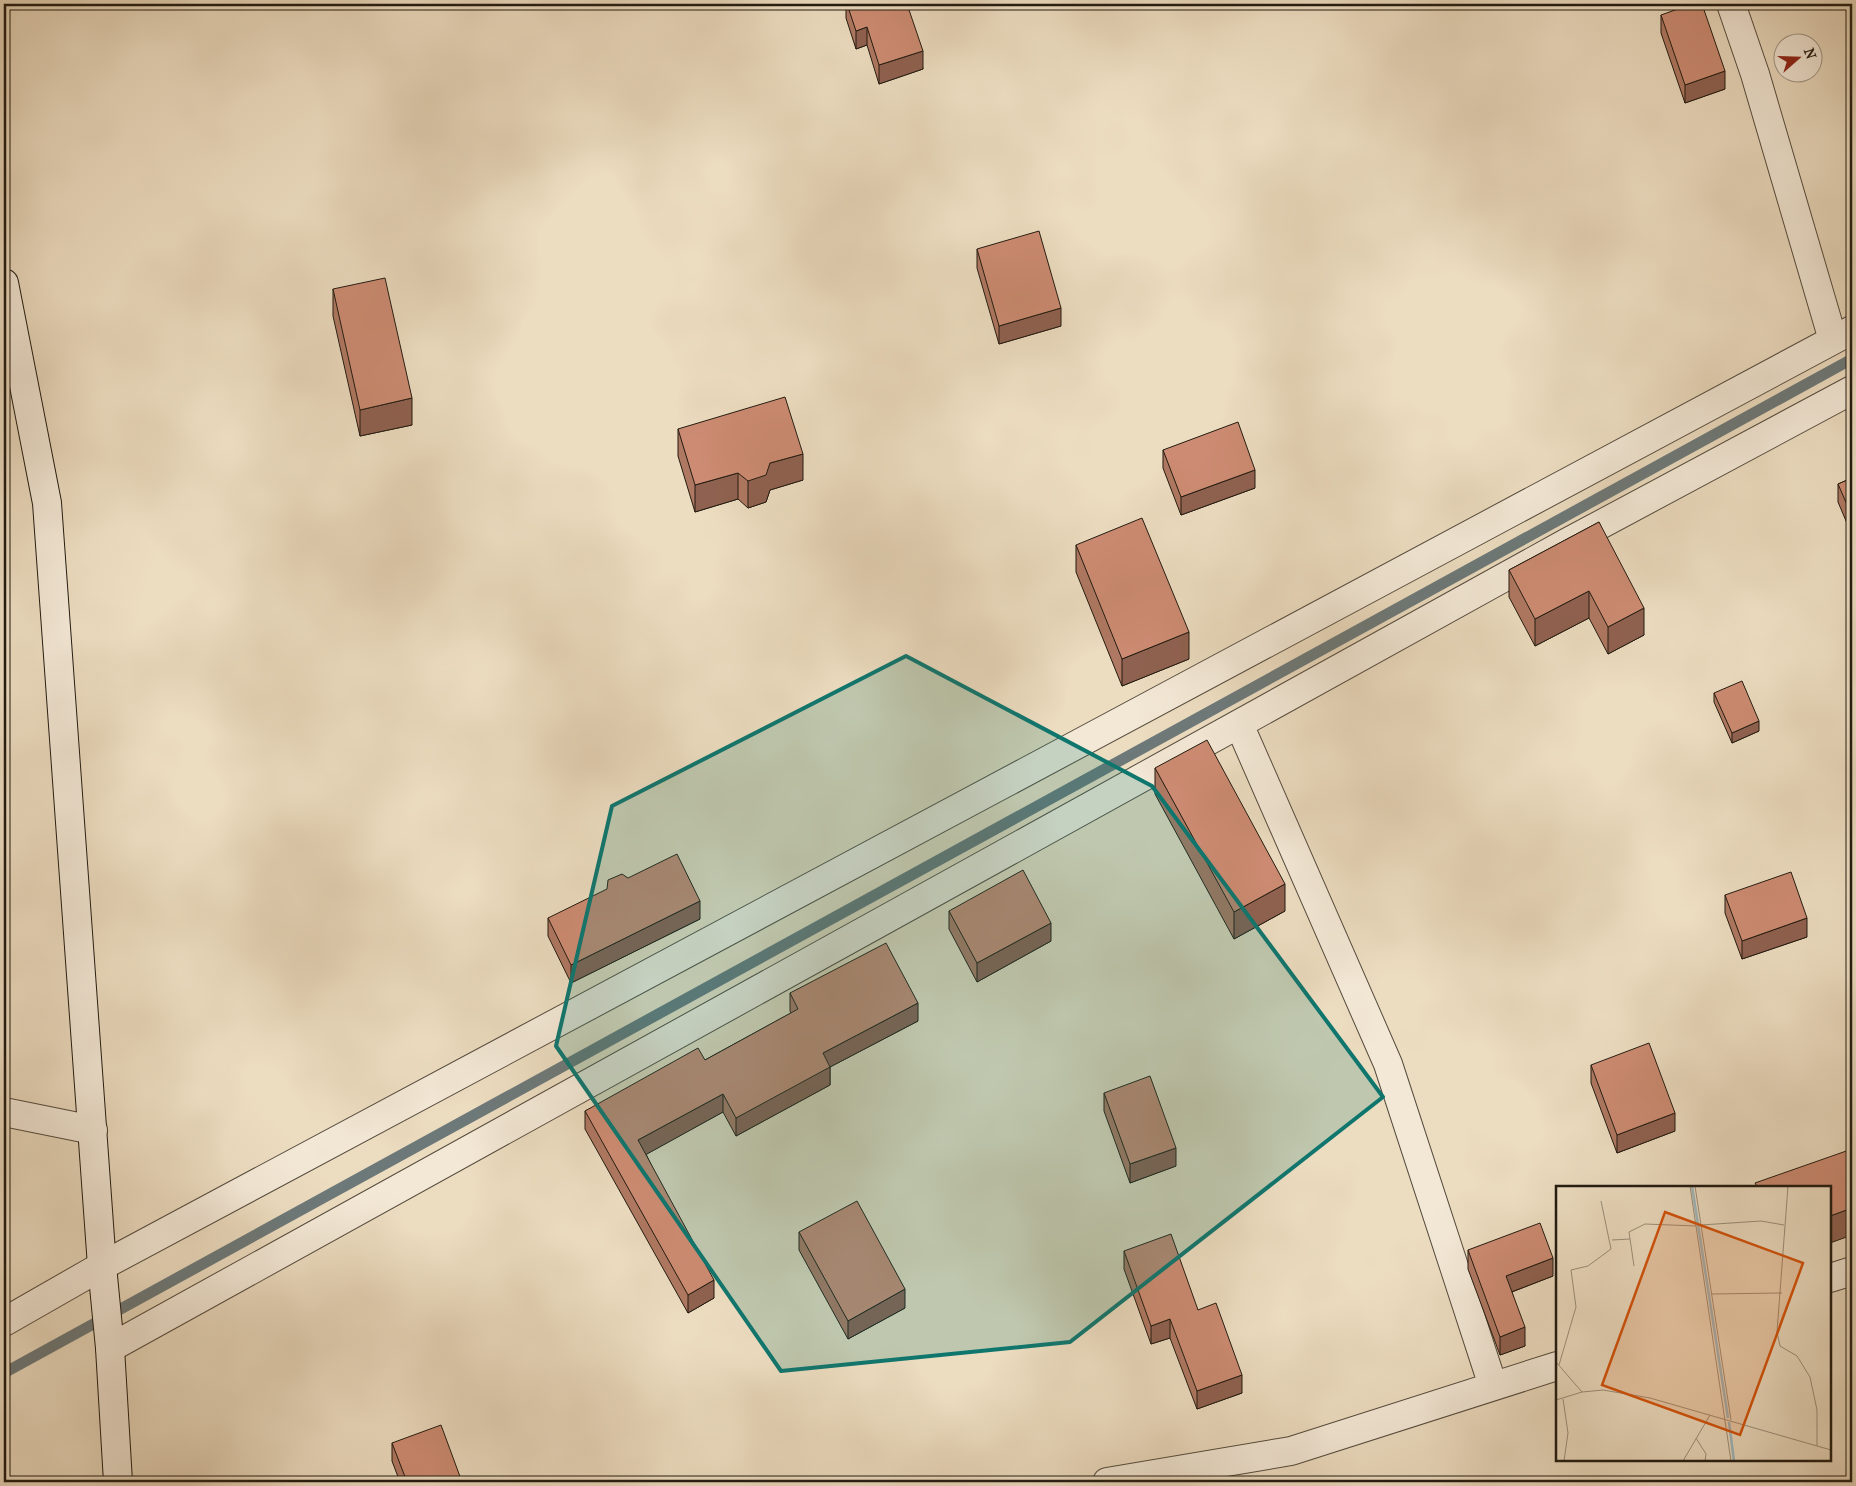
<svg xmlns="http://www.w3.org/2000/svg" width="1856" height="1486" font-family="'IM FELL French Canon',serif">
<rect width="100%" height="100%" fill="#ecdcc0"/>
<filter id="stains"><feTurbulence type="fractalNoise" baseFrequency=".004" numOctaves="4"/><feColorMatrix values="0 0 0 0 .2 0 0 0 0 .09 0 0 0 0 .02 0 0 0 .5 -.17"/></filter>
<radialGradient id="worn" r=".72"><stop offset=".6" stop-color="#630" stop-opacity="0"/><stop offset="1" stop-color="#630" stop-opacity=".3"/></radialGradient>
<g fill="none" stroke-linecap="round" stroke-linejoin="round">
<path stroke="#6d7979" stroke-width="11" d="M4,1373L1852,359"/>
<g stroke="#544b3d" stroke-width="30">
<path id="street" d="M1731,4L1755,74L1833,340
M1239,724L1388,1064L1493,1386
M4,1112L93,1130
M1830,1278L1852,1271
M4,1322L102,1266L1852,330
M110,1348L1568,542L1852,390
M1107,1482L1291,1451L1557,1366"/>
</g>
<g stroke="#221b11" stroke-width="30">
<path id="secondary" d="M4,283L47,503L102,1266L110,1348L118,1482"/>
</g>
<use href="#street" stroke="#f3e8d6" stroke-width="28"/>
<use href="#secondary" stroke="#f3e8d6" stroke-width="28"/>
</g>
<path fill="#af7862" stroke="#221b11" d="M846,4H907L923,69L879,84L867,45L856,49L846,18Z
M1661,15L1725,89L1685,103L1661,33Z
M977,249L1061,326L999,344L977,268Z
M333,289L412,425L360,436L333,316Z
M678,429L803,480L770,490L766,502L748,508L738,499L695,512L678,456Z
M1163,450L1255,488L1181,515L1163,468Z
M1852,478V535L1838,502V484Z
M1599,522L1644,635L1608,654L1589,618L1535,646L1509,597V570Z
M1076,545L1189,659L1122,686L1076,572Z
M1714,693L1759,731L1732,743L1714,702Z
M1155,768L1285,911L1234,939L1155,794Z
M1725,895L1807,937L1742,959L1725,913Z
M949,911L1051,941L977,982L949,929Z
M548,918L700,919L571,983L548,936Z
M790,993L918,1021L830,1067V1085L736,1136L723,1112L646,1154L714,1298L688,1313L585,1129V1111L705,1060L791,1013L790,1011Z
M1591,1065L1675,1131L1617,1153L1591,1083Z
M1104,1093L1176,1166L1130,1183L1104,1111Z
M799,1232L905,1308L848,1339L799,1250Z
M1468,1250L1553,1276L1512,1292L1525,1346L1500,1355L1468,1269Z
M1124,1251L1198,1310L1242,1393L1197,1409L1170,1338L1151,1344L1124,1269Z
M392,1443L462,1482H400L392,1461Z"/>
<path fill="#8f6150" stroke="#221b11" d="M867,27V45L856,49V31Z
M923,51V69L879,84V65Z
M1725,71V89L1685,103V85Z
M1061,308V326L999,344V326Z
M412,398V425L360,436V410Z
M803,454V480L770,490L766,502L748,508V481L770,463Z
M1255,470V488L1181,515V497Z
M738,473V499L695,512V485Z
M1589,591V618L1535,646V619Z
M1644,608V635L1608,654V627Z
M1189,632V659L1122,686V659Z
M1759,721V731L1732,743V733Z
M1285,884V911L1234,939V912Z
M700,901V919L571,983V965Z
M1807,918V937L1742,959V941Z
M1051,923V941L977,982V963Z
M918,1003V1021L830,1067V1085L736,1136V1118L823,1053Z
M723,1094V1112L638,1159V1140Z
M1675,1113V1131L1617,1153V1135Z
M1176,1148V1166L1130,1183V1164Z
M1852,1208V1235L1830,1243V1216Z
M1553,1258V1276L1506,1294V1276Z
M714,1280V1298L688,1313V1295Z
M905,1289V1308L848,1339V1321Z
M1170,1319V1338L1151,1344V1326Z
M1525,1327V1346L1500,1355V1337Z
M1242,1375V1393L1197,1409V1391Z"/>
<path fill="#cc8b72" stroke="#221b11" d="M847,4H907L923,51L879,65L867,27L856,31Z
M1692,4H1702L1725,71L1685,85L1661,15Z
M1039,231L1061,308L999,326L977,249Z
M385,278L412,398L360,410L333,289Z
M785,397L803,454L770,463L766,475L748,481L738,473L695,485L678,429Z
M1238,422L1255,470L1181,497L1163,450Z
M1852,478V516L1838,484Z
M1142,518L1189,632L1122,659L1076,545Z
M1599,522L1644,608L1608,627L1589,591L1535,619L1509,570Z
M1742,681L1759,721L1732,733L1714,693Z
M1207,740L1285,884L1234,912L1155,768Z
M677,854L700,901L571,965L548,918L607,889L608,880L622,874L628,878Z
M1023,870L1051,923L977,963L949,911Z
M1791,872L1807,918L1742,941L1725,895Z
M886,943L918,1003L823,1053L830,1067L736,1118L723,1094L638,1140L714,1280L688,1295L585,1111L698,1048L705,1060L798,1009L790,993Z
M1649,1043L1675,1113L1617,1135L1591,1065Z
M1150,1076L1176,1148L1130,1164L1104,1093Z
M1852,1149V1208L1830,1216V1187H1757L1755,1183Z
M857,1201L905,1289L848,1321L799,1232Z
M1540,1223L1553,1258L1506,1276L1525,1327L1500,1337L1468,1250Z
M1171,1234L1198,1310L1216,1303L1242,1375L1197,1391L1170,1319L1151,1326L1124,1251Z
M441,1425L462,1482H407L392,1443Z"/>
<path fill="#0f766e" fill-opacity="0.2" stroke="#0f766e" stroke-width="4" stroke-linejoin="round" d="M906,656L1152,786L1383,1097L1070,1342L781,1371L556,1046L612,806Z"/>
<g transform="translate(1556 1186)">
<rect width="275" height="275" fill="#ecdcc0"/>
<path fill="none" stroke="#9fb8be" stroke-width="2.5" d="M136,0L172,232M173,236L178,275"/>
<path fill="none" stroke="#9b8f7a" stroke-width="1" d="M134,0L175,275M139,0L175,234M232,0L221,146L224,160L241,170L254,191L261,224V260M145,39L205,35L228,39M56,54L74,53M78,80L73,46L89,38L140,40M155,108L226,107M0,176L26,206M3,179L20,121L15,84L32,80L55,63L45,15M7,213L12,247L8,275M0,214L26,206L47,204L94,212L275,264M140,252L150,268L149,275M127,275L154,229"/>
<path fill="#d4530c" fill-opacity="0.15" stroke="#d4530c" stroke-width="2.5" d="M109,26L247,77L184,249L46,199Z"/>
<rect width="275" height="275" fill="none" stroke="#221b11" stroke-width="2.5"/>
</g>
<rect width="1856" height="1486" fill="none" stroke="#ecdcc0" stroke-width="20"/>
<rect x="5" y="5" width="1846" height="1476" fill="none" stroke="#221b11" stroke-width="2.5"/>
<rect x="10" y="10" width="1836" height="1466" fill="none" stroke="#221b11"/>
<g transform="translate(1798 58) rotate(70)"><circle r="24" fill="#f3e8d6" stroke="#9f9687"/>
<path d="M0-4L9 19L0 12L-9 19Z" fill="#8f2418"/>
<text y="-8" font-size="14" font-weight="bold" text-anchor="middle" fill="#221b11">N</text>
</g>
<rect width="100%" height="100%" filter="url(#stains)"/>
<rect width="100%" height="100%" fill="url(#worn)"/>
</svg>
